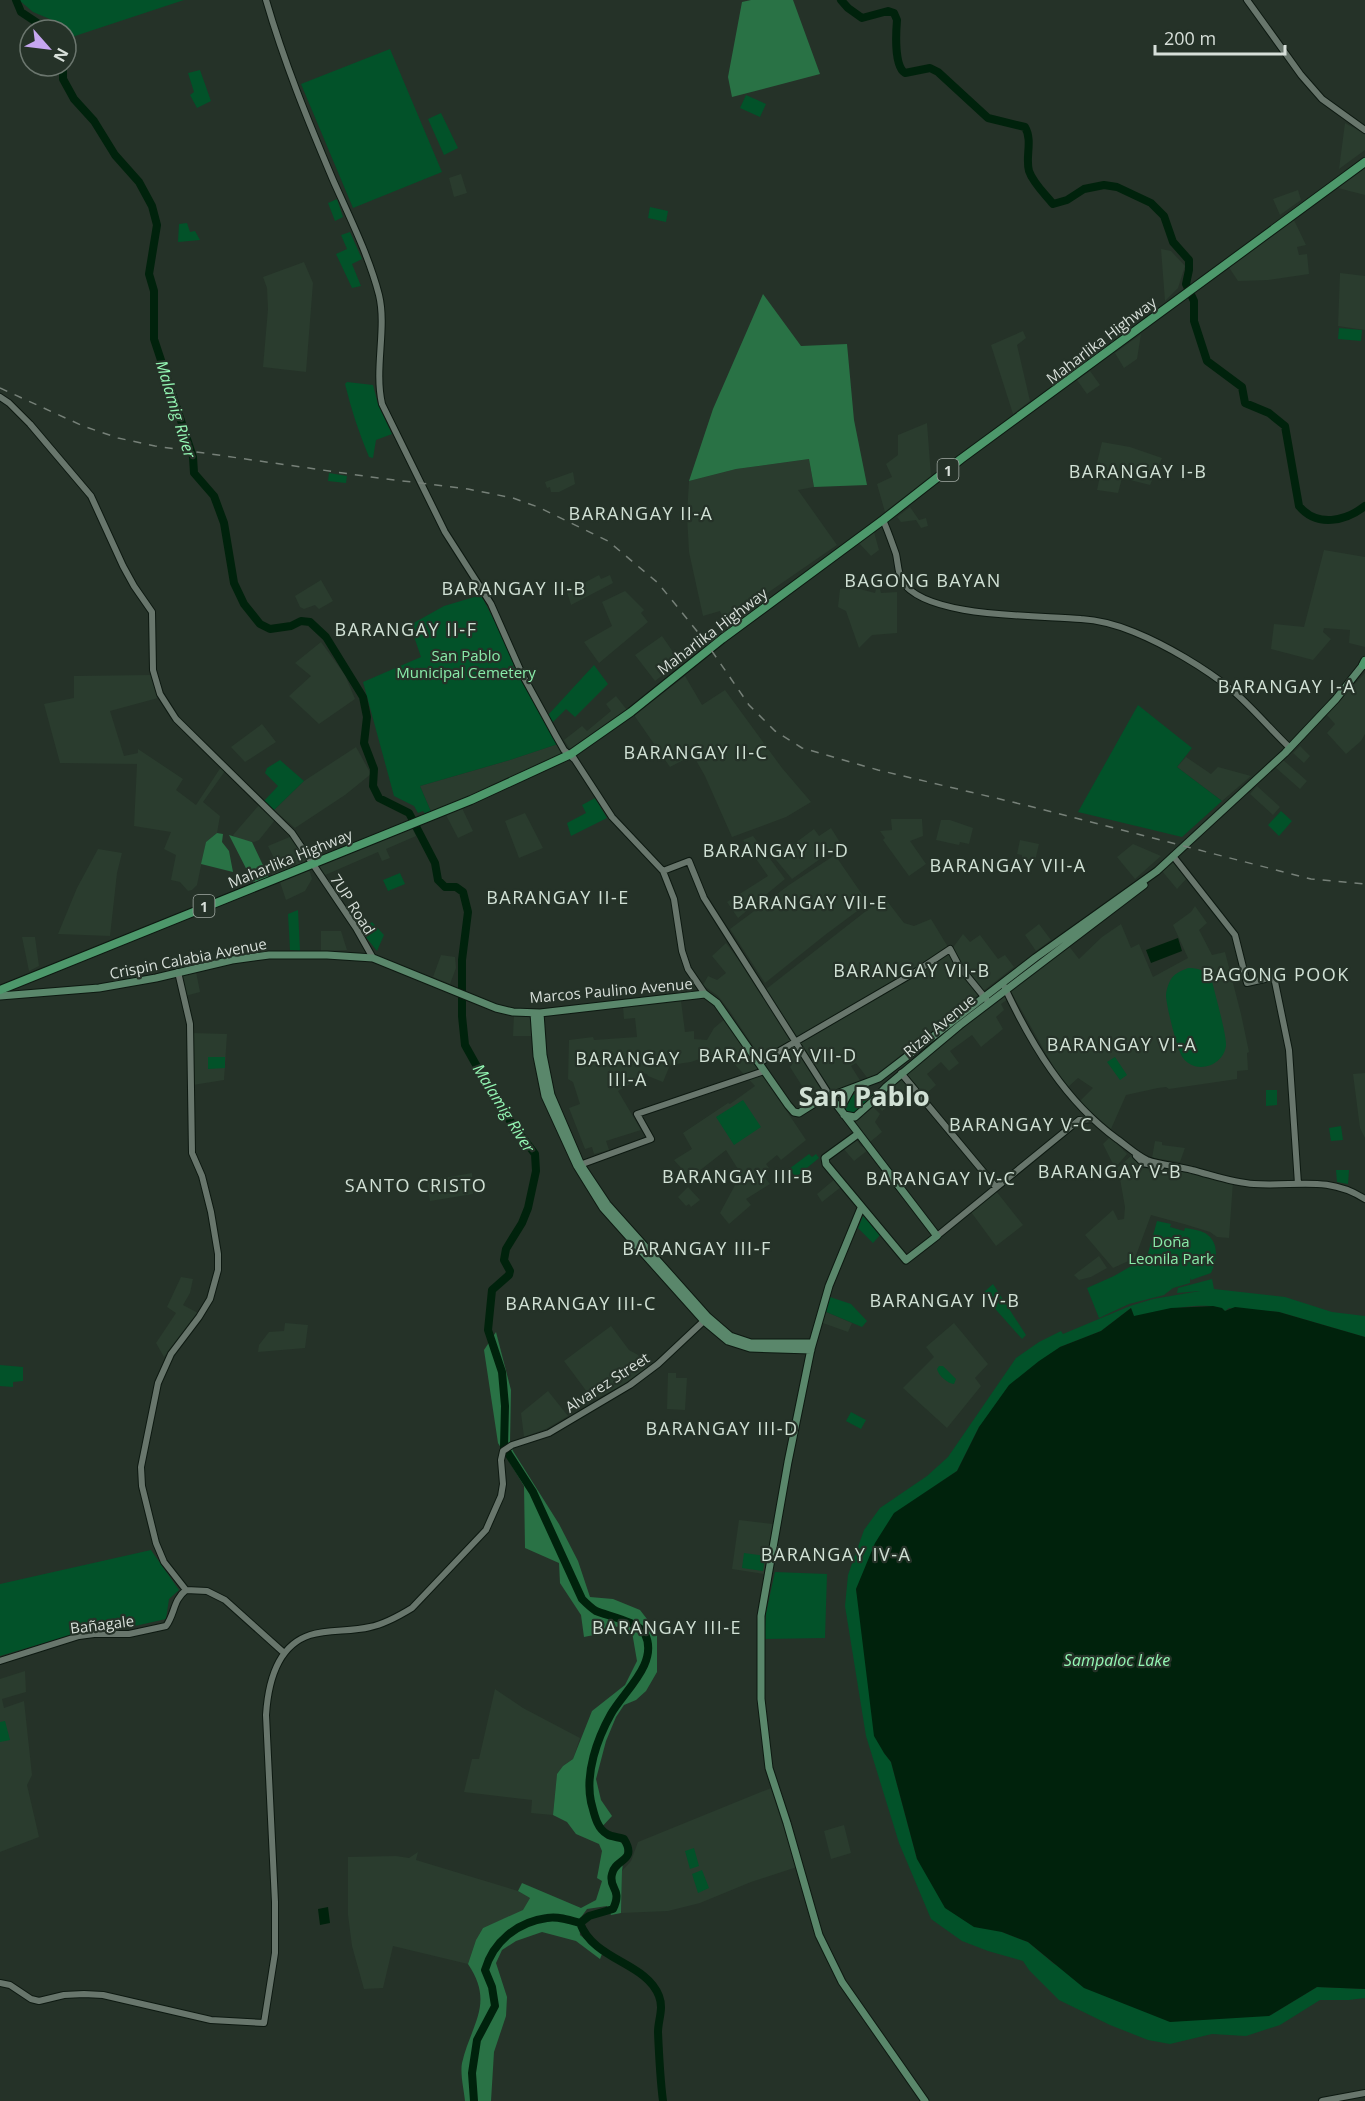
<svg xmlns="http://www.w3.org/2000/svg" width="1365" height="2101" font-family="'Open Sans',sans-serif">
<rect width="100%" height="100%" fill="#253228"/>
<path fill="#2a3c2e" d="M1345,123L1365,134V150L1339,169Z
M1365,166V195L1338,188Z
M461,174L467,193L454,197L449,178Z
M1298,190L1301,200L1280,215L1273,199Z
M1293,218L1306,245L1297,247L1299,255L1307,254L1309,274L1268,280L1238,281L1228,266Z
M1161,249L1171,251L1185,266L1178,288L1165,301Z
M304,262L313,283L306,372L263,367L268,309L267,288L263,277Z
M1340,273L1365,276V330L1338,326Z
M1023,331L1026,338L1017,345L1030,401L1013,414L991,345Z
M1141,334L1137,359L1124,368L1115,353Z
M1090,371L1100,385L1087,394L1077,380Z
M927,423L931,476L885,512L877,484L892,477L886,464L898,455V435Z
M1102,442L1130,447L1162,458L1150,485L1122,478L1118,493L1097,490L1100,476L1094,475Z
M809,459L814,487L798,490L837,545L750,605L726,625L720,611L703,616L689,552L687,515L689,481L736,469Z
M573,472L575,484L559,492H551L550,487L547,488L545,482Z
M910,507L919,520L926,518L928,526L921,528L916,520L901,522L897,517Z
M874,532L879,550L871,556L859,543Z
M1324,550L1365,557V647L1349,643L1350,630L1324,628L1323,632L1331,639L1313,660L1271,649L1274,624L1304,627Z
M599,575L601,579L610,575L613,583L571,605L567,592Z
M321,580L333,601L319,609L315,605L304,609L300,607L295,596Z
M852,587L875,593L876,589H880L881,593L897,592V633L872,635L859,648L846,611L838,607L840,589Z
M625,591L644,610L641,613L648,622L599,663L584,642L612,626L602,602Z
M662,636L680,662L655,681L635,655Z
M321,642L345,675L355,699L319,724L289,696L311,676L295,663Z
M1365,673V734L1361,741L1346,754L1327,733L1335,724L1326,714Z
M151,675L158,698L110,711L124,756L138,753V749L183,779L176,790L196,805L221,767L225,771L203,802L220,816L217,833L206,842L197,885L192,890L188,891L180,882L171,880L176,855L164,849L171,832L134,826L137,764L60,763L44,704L74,698V676Z
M685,676L702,705L725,690L782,768L811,802L786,817L732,837L705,776L693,755L670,767L634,715Z
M616,696L627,710L570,749L564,740L582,726L587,731L611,711L606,704Z
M262,724L276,742L245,762L231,747Z
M558,744L561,754L432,814L420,786L510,760Z
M1300,746L1310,756L1304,763L1293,753Z
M356,747L371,774L345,795L295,828L274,810L304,781Z
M1186,757L1211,774L1218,767L1251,776L1222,801L1177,767Z
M1282,759L1307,781L1300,789L1275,767Z
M1257,786L1280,807L1273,815L1250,794Z
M259,805L275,820L259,840L254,842L237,839L233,835Z
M462,808L473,831L458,838L446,815Z
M525,813L543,848L519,858L505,821Z
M891,819H922L923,836L910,841L926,864L909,876L883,840L885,838L880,831L892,830Z
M941,820H950L973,828L969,844L960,842L959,845L936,840Z
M412,828L416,836L386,849L390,858L382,861L378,852L323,876L318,866Z
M831,828L841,844L792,879L772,855L782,846L786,850L814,829L819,836Z
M292,836L307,860L270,878L277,864L268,846Z
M753,836L785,879L738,918L727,902L768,876L743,840Z
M1020,840L1039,844L1035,861L1022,858V855L1017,854Z
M1133,844L1161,856L1135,879L1117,857Z
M98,849L122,853L117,873L110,936L58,934L77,888Z
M835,855L868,903L825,935L765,983L730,929L789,885Z
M1174,861L1187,878L1177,889L1162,871Z
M309,869L312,879L305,891L286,900L280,882Z
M884,897L904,923L914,926L931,919L948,947L918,967L761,1058L729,1010L718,996L703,985L708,976L717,980L726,973L712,956L726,943L760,988L765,990Z
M1195,906L1207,923L1199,930L1212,955L1225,952L1241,1014L1249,1052L1247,1053L1248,1070L1237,1071V1079L1169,1089L1166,1087L1158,1088L1126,1095L1111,1129L1079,1102L1093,1088L1078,1078L1068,1087L1057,1073L1009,988L1068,945L1079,959L1102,937L1121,924L1131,948L1139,944L1153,977L1188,958L1173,925L1191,912Z
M1039,924L1051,940L1036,951L1025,935Z
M321,931H341L347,950L321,951Z
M963,934L970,942L980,935L998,959L1005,955L1014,967L869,1080L856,1063L851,1066L861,1082L833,1092L826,1084L822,1090L809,1097L790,1067L792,1065L784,1052L949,953Z
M22,937H35L39,966L29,971Z
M441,955L455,957L456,968L450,984L433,977Z
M196,972L200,992L185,996L180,975Z
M1004,992L1008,999L1001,1004L1004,1010L996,1017L1003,1029L981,1047L972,1035L950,1051L959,1063L949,1071L941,1062L927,1074L936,1085L909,1109L900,1097L882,1111L875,1102L933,1049Z
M681,1001L685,1032L694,1031V1039L707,1040L714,1028L725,1019L806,1140L781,1160L777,1155L766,1164L769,1168L762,1174L770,1184L746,1199L751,1205L729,1224L720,1213L741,1174L726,1150L690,1178L674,1160L692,1149L683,1133L728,1103L730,1104L755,1086L722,1051L691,1062L670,1065L663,1082L648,1076L647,1074L638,1072L640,1078L618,1091L641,1130L606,1141L609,1150L594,1154L592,1147L585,1149L569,1108L580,1104L573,1082L568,1079L569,1040L593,1037L594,1040L637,1037L635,1018L624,1019L623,1007Z
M514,1014L529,1017L532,1021L531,1036H513Z
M192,1033L227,1034L224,1080L193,1085Z
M1365,1073V1138L1360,1128L1353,1074Z
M872,1106L880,1114L875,1122L882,1132L870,1142L854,1123Z
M1110,1137L1127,1154L1115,1168L1103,1144Z
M855,1138L861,1146L868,1150L854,1161L843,1148Z
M1155,1141L1162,1142V1145L1185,1148L1180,1162L1152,1158Z
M1131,1156L1142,1168L1189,1171L1233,1182L1229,1238L1217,1237L1210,1232L1184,1224L1151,1215L1135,1258L1113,1268L1085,1235L1113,1210L1118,1220L1124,1219L1125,1207L1119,1173L1116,1169Z
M472,1173L473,1194L430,1201L427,1181Z
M835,1179L841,1187L822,1202L817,1194Z
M688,1187L700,1200L691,1207L689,1204L686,1206L678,1197Z
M996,1191L1023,1225L996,1246L971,1212Z
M1099,1256L1107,1268L1091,1277L1079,1280L1074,1275Z
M181,1277L193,1279L190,1293L183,1305L198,1313L164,1357L156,1343L176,1313L167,1307Z
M824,1311L852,1323L848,1332L820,1322Z
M285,1323L308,1325L305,1348L258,1352L259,1345L269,1332L284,1331Z
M954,1323L988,1364L975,1378L981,1386L947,1428L903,1388L934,1357L926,1347Z
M611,1326L629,1350L638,1355L647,1367L623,1385L593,1400L564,1361Z
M668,1373H676V1378H687L685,1410L667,1409Z
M548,1391L568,1416L546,1429L524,1437L521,1413Z
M739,1520L773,1524L764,1574L732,1569Z
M25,1671L26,1692L2,1699L4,1708L24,1701L32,1775L27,1785L39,1837L0,1852V1679Z
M495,1689L523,1708L580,1738L573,1759L563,1766L557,1774L553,1815L531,1813L532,1800L464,1792L472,1759H479Z
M771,1788L797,1867L751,1882L700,1903L668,1911L621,1913L622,1871L631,1861L638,1842Z
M844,1825L851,1853L831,1859L824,1831Z
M418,1852L416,1860L518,1891L530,1898L523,1911L483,1928L476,1940L468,1964L393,1946L383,1988L364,1989L352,1946L348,1915V1857L396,1856L409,1858Z"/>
<path fill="#025229" d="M19,0H184L72,37L57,22L33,12Z
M390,49L442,172L353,208L301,84Z
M200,70L211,101L197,108L190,95L194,92L188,73Z
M746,95L766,104L760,117L740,108Z
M441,113L458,148L444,155L428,119Z
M337,199L343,217L335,221L328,203Z
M650,207L668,211L666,222L648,218Z
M187,223L190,232L195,231L200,240L178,242L179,224Z
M350,232L362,259L352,264L361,286L352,288L336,254L347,249L341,235Z
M1339,328L1362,330L1361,341L1338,339Z
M347,382L373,385L378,404L392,434L376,440L373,458L369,457C359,433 351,409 345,384Z
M329,473L347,476L346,483L328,481Z
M481,595L516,663L512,666L518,669L536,707L558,744L510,760L420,786L432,814L426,815L423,811L418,813L414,806L394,796L363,682L421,657L410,625L444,606Z
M594,665L608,684L575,717L566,709L552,723L548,715Z
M1138,705L1192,748L1177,767L1222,801L1182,837L1078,812Z
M280,760L304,781L274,810L264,801L278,786L265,773L267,768Z
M595,798L607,818L571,836L567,823L586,813L582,805Z
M1281,811L1292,821L1279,836L1268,825Z
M400,873L405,884L388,891L383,880Z
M298,910L300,951L290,950L288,914Z
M372,922L384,935L377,951L361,931Z
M1188,968C1198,968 1204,970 1211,977C1214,991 1227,1035 1226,1046C1223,1066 1196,1075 1183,1058C1177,1049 1166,1005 1166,995C1166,991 1168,985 1170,981C1173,974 1181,971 1188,968Z
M208,1057H225V1068L208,1069Z
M1115,1057L1127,1075L1120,1080L1107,1062Z
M865,1088L874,1092V1097L855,1115L846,1112L843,1108L853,1095Z
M1266,1090H1277V1105L1266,1106Z
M743,1100L761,1127L734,1145L716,1117Z
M1341,1126L1343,1140L1331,1141L1329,1128Z
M809,1154L812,1157L816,1154L819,1158L796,1177L789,1169Z
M1336,1170H1349L1348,1184L1337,1182Z
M863,1216L881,1234L873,1243L858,1228Z
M1157,1221L1171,1224L1170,1227L1184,1231L1185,1228C1191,1229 1199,1230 1205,1233C1220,1242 1217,1260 1211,1273L1191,1280L1190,1278V1283L1173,1288L1164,1295L1129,1304L1099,1318L1087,1288L1114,1276L1147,1257Z
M1212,1279L1214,1289L1285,1297L1332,1312L1365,1316V1337L1279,1312L1229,1308L1225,1311C1210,1298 1153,1313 1134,1317L1131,1308L1101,1331L1060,1347L979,1427L957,1471L894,1514L856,1589L884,1753L891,1762L917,1859L1002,1932L1028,1942L1054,1964L1269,2016L1317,1987L1365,1989V1998L1349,2000H1320L1280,2025L1246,2036L1212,2034L1170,2044L1148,2040L1110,2025L1059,2000L1029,1970L1023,1961L988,1951L962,1941L931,1919L899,1843L866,1736L845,1606L848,1575L864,1530L880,1508L927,1476L948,1457L1016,1358L1039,1342L1061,1331L1063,1334L1130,1306L1153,1299L1200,1291L1177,1293L1178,1288Z
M993,1284L1026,1335L1022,1339L982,1294Z
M830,1297L851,1304L867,1321L862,1327L824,1311Z
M0,1365L23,1367V1381L13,1382V1387L0,1386Z
M939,1366H943L956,1379L954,1384C948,1384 938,1375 937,1369Z
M851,1412L866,1420L861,1429L846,1421Z
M151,1550L179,1590L169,1599L166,1619L126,1628H95L0,1656V1584Z
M744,1553L765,1556L763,1571L742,1568Z
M775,1572L827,1574L825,1638L764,1639L766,1613Z
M5,1721L10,1740L0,1742V1722Z
M694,1848L699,1866L690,1869L685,1851Z
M702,1870L709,1888L698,1893L692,1874Z"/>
<path fill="#297245" d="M751,0H793L820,74L732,97L728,77L742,2Z
M763,294L801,346L847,344L854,420L867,485L814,487L809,459L736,469L689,481L713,409Z
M217,833L223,834L222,842L229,851L233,872L201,864L206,842Z
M229,835L252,842L269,878L254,884Z
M496,1332L511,1390L510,1442L513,1451L559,1524L578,1561L590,1597L613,1599L640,1610L657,1632V1672L646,1691L636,1700L624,1705L616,1717L606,1741L596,1779L601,1800L612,1816L599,1830L607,1839L618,1840L625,1846L622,1871L621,1913L611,1915L607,1906L587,1909L579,1920L580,1935L602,1954L600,1959L576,1941L542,1932L516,1941L502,1950L496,1963L507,1997L506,2016L494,2052L491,2101H465C464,2090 460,2074 462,2063C471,2024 495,2004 468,1964L476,1940L483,1928L523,1910L530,1898L518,1891L522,1883L581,1908L596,1900L602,1881L597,1878L602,1851L599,1844L576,1834L567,1822L553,1815L557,1774L563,1766L573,1759L592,1711L625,1685L637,1661L632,1632L623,1626L614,1627L613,1631L584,1637L581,1615L560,1583L559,1563L525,1548L524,1486L498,1443L484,1350Z"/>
<path fill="#00220c" d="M1178,938L1182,951L1151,963L1146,950Z
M1213,1306L1222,1308L1225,1311L1235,1307L1279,1312L1365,1337V1989L1317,1987L1269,2016L1170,2022L1084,1988L1028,1942L1002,1932L974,1927L945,1908L917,1859L891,1762L884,1753L874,1736L856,1589L875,1543L894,1513L957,1471L979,1427L1009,1385L1039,1361L1060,1347L1101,1331L1131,1308L1134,1316L1171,1308Z
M328,1907L330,1923L320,1925L318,1909Z"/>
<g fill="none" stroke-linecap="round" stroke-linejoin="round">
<path stroke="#00220c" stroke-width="8" d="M16,0L21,12L48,30
M841,0L848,8L862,18L888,11L894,13L897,20C896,32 894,66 905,73L930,68L938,72L988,118L1025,127C1033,141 1025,157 1029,171C1033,183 1045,194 1053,204L1067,200L1084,189L1104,185L1117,187L1151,203L1164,216L1173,242L1189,260V270L1186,284L1194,301V321L1207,361L1242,387L1245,403L1269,413L1285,426L1299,506C1317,528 1346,521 1365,506
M63,66V79L74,99L94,121L115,155L139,182L152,206L157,225L149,274L154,291V339L193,457L194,473L214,496L224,523L234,583L244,604L260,624L270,629L291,626L301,621L310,622L326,637L363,697L367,717L364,743L374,769L373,786L379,798L409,813L435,863L438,880L445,887H456L463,892L468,912L462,960V1016L465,1045L499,1106L535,1154L536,1171L528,1208L522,1223L506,1249L504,1260L510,1271L509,1275L492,1290L488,1330L502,1372L505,1406L504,1447L533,1492L582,1599C586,1603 591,1608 596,1611C608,1616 639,1622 645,1634C659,1663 624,1691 611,1714C597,1739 585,1773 591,1802C594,1812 596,1828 607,1834C611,1837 619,1837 624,1839C638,1862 615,1858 612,1874C608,1889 623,1888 613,1909L589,1916L580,1923
M580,1923C594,1961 646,1962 659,1996C664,2009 658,2020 658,2032C659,2055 660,2078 663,2101
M474,2101L472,2073L477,2040L495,2006L492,1987L485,1970C493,1942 517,1922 547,1918C558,1916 570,1920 580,1923"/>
<g stroke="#0d1911" stroke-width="8">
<path id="tertiary" d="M266,0C284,62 308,121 333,180C349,216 369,256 379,295C387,328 374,368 382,404L445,532L491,604L522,674L556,736L564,750L574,759
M1247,0L1301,75L1322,99L1365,130
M0,397L9,403L30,424L91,496L123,566L134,586L152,612L153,670L160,694L176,719L292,833L356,928L373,958
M883,520C888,531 892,543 896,554C898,563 898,573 902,581C925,619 1040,615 1081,619C1098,620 1117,625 1134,632C1166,645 1205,668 1232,690C1253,708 1270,729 1290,748
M573,757L612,817L663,871L674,899L682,951L688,969L705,994
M1173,856L1235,935L1247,983L1274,977L1289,1050L1298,1184
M663,871L689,861L704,898L830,1096
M178,972L190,1024L192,1153L202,1176L211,1212L218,1254V1270L210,1299L199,1317L171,1354L158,1383L141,1467L142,1486L156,1543L164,1562L186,1590L207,1591L225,1600L283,1652
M1004,986C1031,1044 1065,1101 1117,1139C1127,1146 1136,1155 1147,1160C1160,1165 1178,1166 1192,1170C1212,1175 1233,1183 1254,1184C1295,1187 1327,1175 1365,1199
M759,1063L917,971L950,949L959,966L986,999
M901,1073L996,1187
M1136,1156L1143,1163L1161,1167
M577,1166L651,1139L637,1114L764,1071
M937,1236L1079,1120L1092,1119
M0,1661L79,1636L94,1634H129L166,1626C175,1614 173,1600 186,1590
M0,1983L10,1985L31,1999L39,2001L64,1995L84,1994L103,1995L211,2020L264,2023L275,1953V1902L266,1715C268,1684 276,1646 310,1635C329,1629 350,1632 370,1627C385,1624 399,1616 412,1608L486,1530L501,1496L503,1484L501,1460L503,1451L512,1445L549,1433L630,1385L658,1364L707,1318
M1322,2101L1365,2093"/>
</g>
<g stroke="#0d1911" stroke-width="9">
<path id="secondary" d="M0,996L99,988L156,978L232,960L269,955H327L373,958L496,1008L513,1012L540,1013L705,994L717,1003L788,1105L794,1112L799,1113L818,1101L879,1078L1035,958L1157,871L1285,753L1336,699L1363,665
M534,1013L537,1056L545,1096L577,1166L603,1208L704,1321L728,1341L750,1348L811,1350
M540,1013L543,1055L551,1095L581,1165L607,1204L708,1317L730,1336L751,1343H812
M830,1096L937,1236L906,1260L826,1164L825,1158L858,1134
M840,1109L851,1089
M844,1115L855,1117L873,1101L886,1087L960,1025L1144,885
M861,1208L829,1286L811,1349L788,1462L761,1616V1699L769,1768L787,1823L819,1935L842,1982L925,2101"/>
</g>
<g stroke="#0d1911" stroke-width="10">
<path id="primary" d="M1363,665L1365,661
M0,990L471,800L571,754L631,712L722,639L883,520L961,459L1365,162"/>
</g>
<use href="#tertiary" stroke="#68766c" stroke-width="6"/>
<use href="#secondary" stroke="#5a876b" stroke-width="7"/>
<use href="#primary" stroke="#4d986b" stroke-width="8"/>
<path stroke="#768078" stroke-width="1.5" stroke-dasharray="8 8" stroke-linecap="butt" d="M0,388L83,426L118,438L155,446L371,477L468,489L513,498L538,507L608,541L658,583L705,641L749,705L775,731L802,748L878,770L1029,806L1311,879L1365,884"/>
</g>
<g text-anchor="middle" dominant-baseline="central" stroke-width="4.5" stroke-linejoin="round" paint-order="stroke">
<g fill="#253228" stroke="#a2aba4" stroke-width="1.5">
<rect x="937.5" y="459" width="21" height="22" rx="4.5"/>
<rect x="193.5" y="895" width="21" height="22" rx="4.5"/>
</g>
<g font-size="14" font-weight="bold" fill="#d7dfd9">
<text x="948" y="470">1</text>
<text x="204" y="906">1</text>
</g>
<g font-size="15" fill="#d7dfd9" stroke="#253228">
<text transform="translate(1101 340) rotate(-37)">Maharlika Highway</text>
<text transform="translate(712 631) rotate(-37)">Maharlika Highway</text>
<text transform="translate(290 858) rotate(-22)">Maharlika Highway</text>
<text transform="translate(353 904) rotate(57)">7UP Road</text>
<text transform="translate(188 958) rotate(-11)">Crispin Calabia Avenue</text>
<text transform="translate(611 990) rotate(-5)">Marcos Paulino Avenue</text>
<text transform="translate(939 1025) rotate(-40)">Rizal Avenue</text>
<text transform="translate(607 1382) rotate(-33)">Alvarez Street</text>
<text transform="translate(102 1624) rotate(-7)">Bañagale</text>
</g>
<g font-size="15" fill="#89eba9" stroke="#253228">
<text x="466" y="655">San Pablo<tspan x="466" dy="17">Municipal Cemetery</tspan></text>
<text x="1171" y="1241">Doña<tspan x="1171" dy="17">Leonila Park</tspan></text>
</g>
<g font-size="16" font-style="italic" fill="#94f7b4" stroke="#253228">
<text transform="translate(176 409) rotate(73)">Malamig River</text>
<text transform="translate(504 1108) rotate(58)">Malamig River</text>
<text x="1117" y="1660">Sampaloc Lake</text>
</g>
<g font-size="18" letter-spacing="1.5" fill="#d1e1d5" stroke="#253228">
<text x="1138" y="471">BARANGAY I-B</text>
<text x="641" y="513">BARANGAY II-A</text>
<text x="923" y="580">BAGONG BAYAN</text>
<text x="514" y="588">BARANGAY II-B</text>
<text x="406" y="629">BARANGAY II-F</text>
<text x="1287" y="686">BARANGAY I-A</text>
<text x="696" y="752">BARANGAY II-C</text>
<text x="776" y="850">BARANGAY II-D</text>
<text x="1008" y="865">BARANGAY VII-A</text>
<text x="558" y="897">BARANGAY II-E</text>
<text x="810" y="902">BARANGAY VII-E</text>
<text x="912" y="970">BARANGAY VII-B</text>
<text x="1276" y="974">BAGONG POOK</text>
<text x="1122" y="1044">BARANGAY VI-A</text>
<text x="778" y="1055">BARANGAY VII-D</text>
<text x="628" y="1058">BARANGAY<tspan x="628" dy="21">III-A</tspan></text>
<text x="1021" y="1124">BARANGAY V-C</text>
<text x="1110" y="1171">BARANGAY V-B</text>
<text x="738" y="1176">BARANGAY III-B</text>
<text x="941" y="1178">BARANGAY IV-C</text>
<text x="416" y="1185">SANTO CRISTO</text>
<text x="697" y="1248">BARANGAY III-F</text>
<text x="945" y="1300">BARANGAY IV-B</text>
<text x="581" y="1303">BARANGAY III-C</text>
<text x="722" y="1428">BARANGAY III-D</text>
<text x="836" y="1554">BARANGAY IV-A</text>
<text x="667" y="1627">BARANGAY III-E</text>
</g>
<g font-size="27" font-weight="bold" fill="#d1e1d5" stroke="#253228">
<text x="864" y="1095">San Pablo</text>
</g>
</g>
<g transform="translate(48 48) rotate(118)"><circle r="28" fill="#253228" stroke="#6c776f" stroke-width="1.5"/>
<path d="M0-4.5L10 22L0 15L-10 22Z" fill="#c6a6f0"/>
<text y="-9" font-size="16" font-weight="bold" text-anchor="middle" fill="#d7dfd9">N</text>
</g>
<path d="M1155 45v9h130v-9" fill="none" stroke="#d7dfd9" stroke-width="3"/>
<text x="1164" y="45" font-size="18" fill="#d7dfd9" stroke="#253228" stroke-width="4.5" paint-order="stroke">200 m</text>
</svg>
